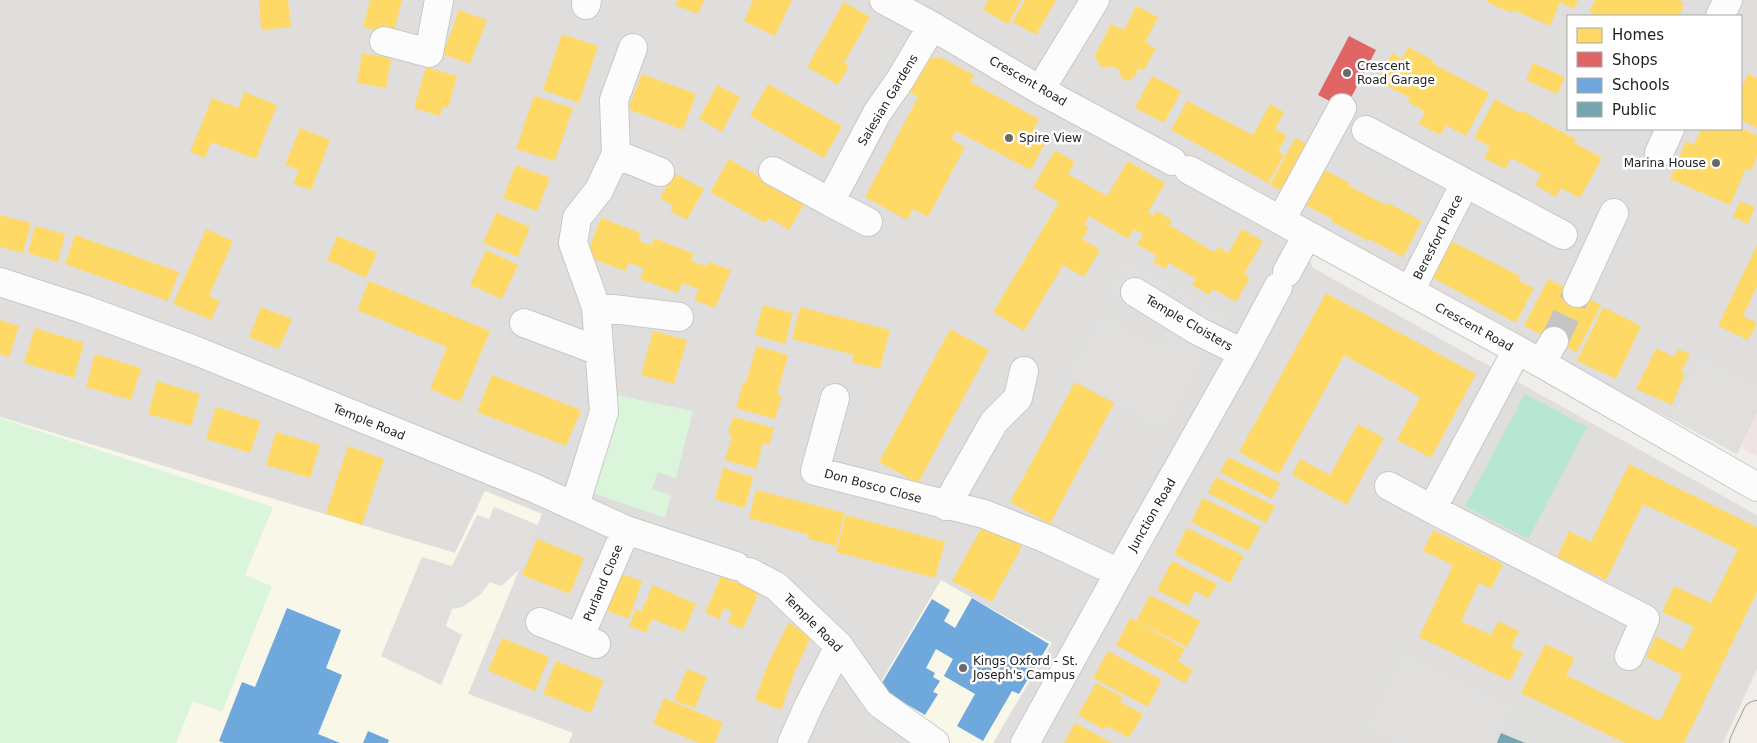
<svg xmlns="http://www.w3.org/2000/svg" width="1757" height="743" font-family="'DejaVu Sans',sans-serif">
<rect width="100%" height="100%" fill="#f0eeeb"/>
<path fill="#dfdedc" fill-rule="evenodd" d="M0,0H1757V387L1700,361L1673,420L1292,219L1313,268L1757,515V669L1723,743H1588L1403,653L1367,729L1393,743H568L573,733L468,694L542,514L485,491L455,553L0,418ZM1568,16H1741V129H1568Z"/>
<path fill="#f1e3e1" d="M1757,413V456L1741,448Z"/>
<path fill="#f8f7e8" d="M0,417L455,553L485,491L542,514L468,694L573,733L568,743H0Z
M941,580L1052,643L993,743H945L875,692Z"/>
<path fill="#dededc" d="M1403,653L1588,743H1393L1366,730Z"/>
<path fill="#daf5da" d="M610,394L693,411L676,478L658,472L652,489L671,495L665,518L593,493L589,482Z
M0,418L273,507L245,575L272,586L222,712L193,701L176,743H0Z"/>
<path fill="#b7e6d2" d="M1525,394L1587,427L1528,539L1465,506Z"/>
<path fill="#e0dfde" d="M1126,259L1229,317L1164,431L1067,376L1102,314L1162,348L1172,332L1106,295Z
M1700,361L1757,387V413L1737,454L1673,420Z
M494,507L538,525L519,570L501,586L490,582L480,595L462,607L452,609L446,626L462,635L441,685L381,656L422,557L452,566L477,515L489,519Z
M1403,653L1513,706L1497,743H1393L1366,730Z"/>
<path fill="#ffd966" d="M259,0H288L291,27L261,30Z
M370,0H402L393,35L363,27Z
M678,0H704L698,14L675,5Z
M753,0H792L775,36L744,21Z
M988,0H1021L1008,24L983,10Z
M1025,0H1056L1036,35L1012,22Z
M1487,0H1578L1574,9L1560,2L1550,26L1513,10L1512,13L1486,2Z
M1595,0H1678L1684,3L1679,16H1599L1589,12Z
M844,2L870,17L844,63L849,66L838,85L807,67Z
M1136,6L1158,17L1145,43L1156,48L1144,70L1139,68L1134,77L1127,81L1121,78L1120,71L1112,66L1105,68L1099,65L1097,59L1094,57L1111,24L1124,30Z
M459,10L487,20L470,64L443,54Z
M562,34L598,46L579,103L543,90Z
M1408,47L1433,60L1432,63L1489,93L1466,136L1446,125L1440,135L1419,124L1425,112L1408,102L1410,98L1385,85L1388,79L1380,74L1392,53L1402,59Z
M362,53L391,58L386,88L357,83Z
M932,57L942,58L974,75L970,82L1039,119L1034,129L1048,137L1031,170L956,131L951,139L965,147L928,217L913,209L907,220L865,197L918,97L909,92L924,64Z
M1533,63L1565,77L1557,94L1526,80Z
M426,67L457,76L448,108L443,106L440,116L414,108Z
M642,74L696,94L683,130L628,109Z
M1748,74L1757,78V128L1741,120V89Z
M1152,76L1181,91L1164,123L1135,108Z
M768,84L842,126L824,158L750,116Z
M717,85L740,97L722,132L699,119Z
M244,92L277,105L256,159L211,142L205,158L190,152L212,98L238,108Z
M534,96L573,108L555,161L516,149Z
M1495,99L1520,113L1522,111L1576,139L1574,143L1602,158L1580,198L1561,188L1556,197L1535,185L1541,174L1511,158L1505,169L1484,158L1490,147L1474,138Z
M1187,101L1253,135L1270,104L1284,112L1275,129L1287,136L1278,151L1284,155L1268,183L1171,130Z
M300,128L330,140L311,190L293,184L299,170L285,165Z
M1741,128L1757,135V157L1751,171L1746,168L1730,205L1670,179L1686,141L1694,145L1701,129Z
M1295,138L1309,145L1291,196L1270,185Z
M1055,150L1075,162L1068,174L1107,196L1128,161L1165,183L1148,212L1153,216L1156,211L1172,220L1169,225L1214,252L1218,247L1228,253L1242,229L1263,241L1244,274L1250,278L1236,302L1213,289L1209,295L1192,285L1196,279L1169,263L1165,269L1153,262L1157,256L1137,244L1143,234L1134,229L1128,239L1089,216L1084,225L1089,227L1082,239L1100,250L1084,277L1063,265L1024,331L993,312L1059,202L1033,187Z
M729,159L805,203L789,230L769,218L765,223L710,192Z
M516,165L550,178L537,211L503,198Z
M1321,168L1351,184L1349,186L1386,205L1388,203L1422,221L1403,257L1369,239L1368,241L1331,221L1332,219L1302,203Z
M674,173L704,189L687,220L670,211L673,206L660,198Z
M1740,201L1755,207L1748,224L1733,217Z
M496,213L530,227L518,257L483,243Z
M0,215L31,223L23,253L0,247Z
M601,218L641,233L638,240L645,243L652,245L654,238L694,254L691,261L699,264L706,266L709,262L731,270L715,308L694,300L699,289L682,283L678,293L640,279L644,268L629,263L625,271L586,256Z
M35,226L65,234L58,262L28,253Z
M206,229L233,241L209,296L220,301L211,320L173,304Z
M75,235L179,272L168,301L65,264Z
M337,236L377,253L366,278L327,260Z
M1447,239L1520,276L1518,280L1534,288L1516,323L1428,275Z
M1757,245V286L1743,316L1757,323L1748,340L1718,326Z
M486,250L518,265L502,299L470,285Z
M1548,279L1601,305L1577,352L1524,326Z
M369,281L490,331L460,402L430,389L447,347L357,310Z
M1326,293L1476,374L1431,458L1397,440L1420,397L1344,355L1279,474L1239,452Z
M763,305L793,313L785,344L755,335Z
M261,307L292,319L279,349L249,337Z
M800,307L890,330L880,369L852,362L854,355L792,339Z
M1603,307L1641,326L1616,379L1577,361Z
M0,320L19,326L9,357L0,354Z
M35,328L84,343L74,378L24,363Z
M950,329L989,350L918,483L879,462Z
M653,331L687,340L674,384L641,375Z
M756,346L788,355L777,394L782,396L775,419L736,408L743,382L746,383Z
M1656,348L1674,357L1678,349L1690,354L1681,372L1685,374L1672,405L1636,389Z
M95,354L141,368L131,400L86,387Z
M492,375L581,410L566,446L477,412Z
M157,381L200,394L191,426L148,414Z
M1075,382L1114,403L1050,524L1010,502Z
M216,407L261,421L250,453L206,439Z
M733,417L774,428L769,445L763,443L756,469L725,460L732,435L728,433Z
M1358,424L1384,438L1347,505L1292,475L1300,459L1330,475Z
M276,432L320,445L310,478L266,465Z
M348,446L384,459L362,525L326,513Z
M1228,457L1280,483L1272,499L1220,472Z
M1629,464L1757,527V592L1684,743H1625L1521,693L1545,644L1575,658L1566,675L1660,721L1682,675L1646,657L1656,636L1683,650L1694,627L1662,612L1674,586L1711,603L1738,549L1643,504L1606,580L1557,557L1569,531L1591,542Z
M723,468L753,477L745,508L715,499Z
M1216,477L1275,506L1266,523L1208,493Z
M756,490L845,513L836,546L808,539L809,535L749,518Z
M1203,498L1261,527L1248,551L1191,522Z
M846,515L945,542L935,578L836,552Z
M983,525L1022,546L992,602L952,581Z
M1187,528L1244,556L1230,583L1174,554Z
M1433,530L1503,564L1491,589L1479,583L1461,621L1491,635L1498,621L1519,631L1511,647L1523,653L1510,681L1419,637L1453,565L1423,551Z
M537,539L584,558L570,594L522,575Z
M1172,561L1217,584L1209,598L1195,591L1188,606L1157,590Z
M616,572L642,581L629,619L603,609Z
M721,576L759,592L743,629L728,623L732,612L724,608L719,619L705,613Z
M653,585L696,604L684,632L652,619L646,633L629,626L636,609L641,612Z
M1150,595L1200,621L1187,647L1136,621Z
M1130,618L1185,649L1178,661L1193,670L1185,683L1116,645Z
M789,622L810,638L794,674L781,710L755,700L768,664Z
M502,638L549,657L535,691L488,671Z
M1108,651L1162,680L1148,707L1093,678Z
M556,661L604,680L591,713L543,694Z
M687,669L707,677L695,708L674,700Z
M1096,683L1123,697L1120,702L1143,714L1129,738L1107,726L1105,730L1078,715Z
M664,698L723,723L715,743H699L653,724Z
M1075,723L1112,743H1064Z"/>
<path fill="#e06666" d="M1349,36L1376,50L1345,109L1318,95Z"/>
<path fill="#6fa8dc" d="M972,598L1049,644L1019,694L1012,691L983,741L957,726L975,694L944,676L953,659L936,649L926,668L935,673L933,677L940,681L933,692L938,694L925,715L879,688L932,599L950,610L944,621L955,628Z
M287,608L341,630L326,668L342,675L318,734L340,743H224L219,741L242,682L255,687Z
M368,731L389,740L388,743H363Z"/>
<path fill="#76a5af" d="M1501,733L1525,743H1497Z"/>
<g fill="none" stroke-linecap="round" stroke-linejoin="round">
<path stroke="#c7c5c3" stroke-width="28" stroke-dasharray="28 14" stroke-linecap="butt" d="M1554,341L1577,293"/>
<g stroke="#c9c8c7" stroke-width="30">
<path id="minor" d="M884,0L932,26L1040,90L1172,161
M586,5L587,0
M1720,16L1728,0
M384,41L429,53L439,0
M1040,90L1095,0
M1366,130L1563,235
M1659,153L1670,129
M616,154L660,172
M1189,170L1541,363L1757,487
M773,171L830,202L877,113L900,80L932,26
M830,202L868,222
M1281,220L1342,108
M1287,272L1307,235
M0,282L83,309L194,350L534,488L626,530L736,566
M1410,291L1465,183
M1135,292L1198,331L1243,353
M1577,293L1614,213
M596,307L679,317
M524,323L599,351
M1517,350L1432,509L1645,619L1629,656
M1541,363L1554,341
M835,398L815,471L984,514L1047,539L1119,573
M1389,486L1432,509
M575,505L604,412L596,307L573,243L577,218L599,190L616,154L614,100L633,48
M946,506L994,422L1018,398L1024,371
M749,572L776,586L839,646L879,703L935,743
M540,622L596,644
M580,636L626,530
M792,743L808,707L839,646
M1025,743L1119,573L1243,353L1278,287"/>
</g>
<g stroke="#a79c86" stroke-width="30">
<path id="major" d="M1744,743L1757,715"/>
</g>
<use href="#minor" stroke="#fdfcfc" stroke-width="28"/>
<use href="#major" stroke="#f3ede7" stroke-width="28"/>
</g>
<g fill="#6a6968" stroke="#fff" stroke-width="2">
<circle cx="1347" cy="73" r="5"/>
<circle cx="1009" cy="138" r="5"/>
<circle cx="1716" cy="163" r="5"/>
<circle cx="963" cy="668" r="5"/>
</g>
<g text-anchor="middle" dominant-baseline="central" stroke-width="5" stroke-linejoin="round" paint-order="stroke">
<g font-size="12" fill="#222" stroke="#fff" text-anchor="start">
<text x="1357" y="66">Crescent<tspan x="1357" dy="14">Road Garage</tspan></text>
<text x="1019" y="138">Spire View</text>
<text x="1706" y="163" text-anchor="end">Marina House</text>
<text x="973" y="661">Kings Oxford - St.<tspan x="973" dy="14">Joseph's Campus</tspan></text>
</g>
<g font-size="12" fill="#222" stroke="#fff">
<text transform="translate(1028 81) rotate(30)">Crescent Road</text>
<text transform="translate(888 100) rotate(-59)">Salesian Gardens</text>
<text transform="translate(1438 237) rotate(-63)">Beresford Place</text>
<text transform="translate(1189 323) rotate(30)">Temple Cloisters</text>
<text transform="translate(1474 327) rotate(29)">Crescent Road</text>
<text transform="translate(369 422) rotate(22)">Temple Road</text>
<text transform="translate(873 486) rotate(15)">Don Bosco Close</text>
<text transform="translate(1152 515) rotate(-60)">Junction Road</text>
<text transform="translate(603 583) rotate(-67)">Purland Close</text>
<text transform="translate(813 623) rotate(45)">Temple Road</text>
</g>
</g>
<rect x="1567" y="15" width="175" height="115" fill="#ffffff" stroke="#a7a7a7"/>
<rect x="1577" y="28" width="25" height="15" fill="#ffd966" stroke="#a7a7a7"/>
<text x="1612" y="40" font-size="15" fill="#222222">Homes</text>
<rect x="1577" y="52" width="25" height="15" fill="#e06666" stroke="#a7a7a7"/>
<text x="1612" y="65" font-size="15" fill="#222222">Shops</text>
<rect x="1577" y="78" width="25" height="15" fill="#6fa8dc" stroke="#a7a7a7"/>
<text x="1612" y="90" font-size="15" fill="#222222">Schools</text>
<rect x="1577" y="102" width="25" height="15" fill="#76a5af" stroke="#a7a7a7"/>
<text x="1612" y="115" font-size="15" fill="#222222">Public</text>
</svg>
